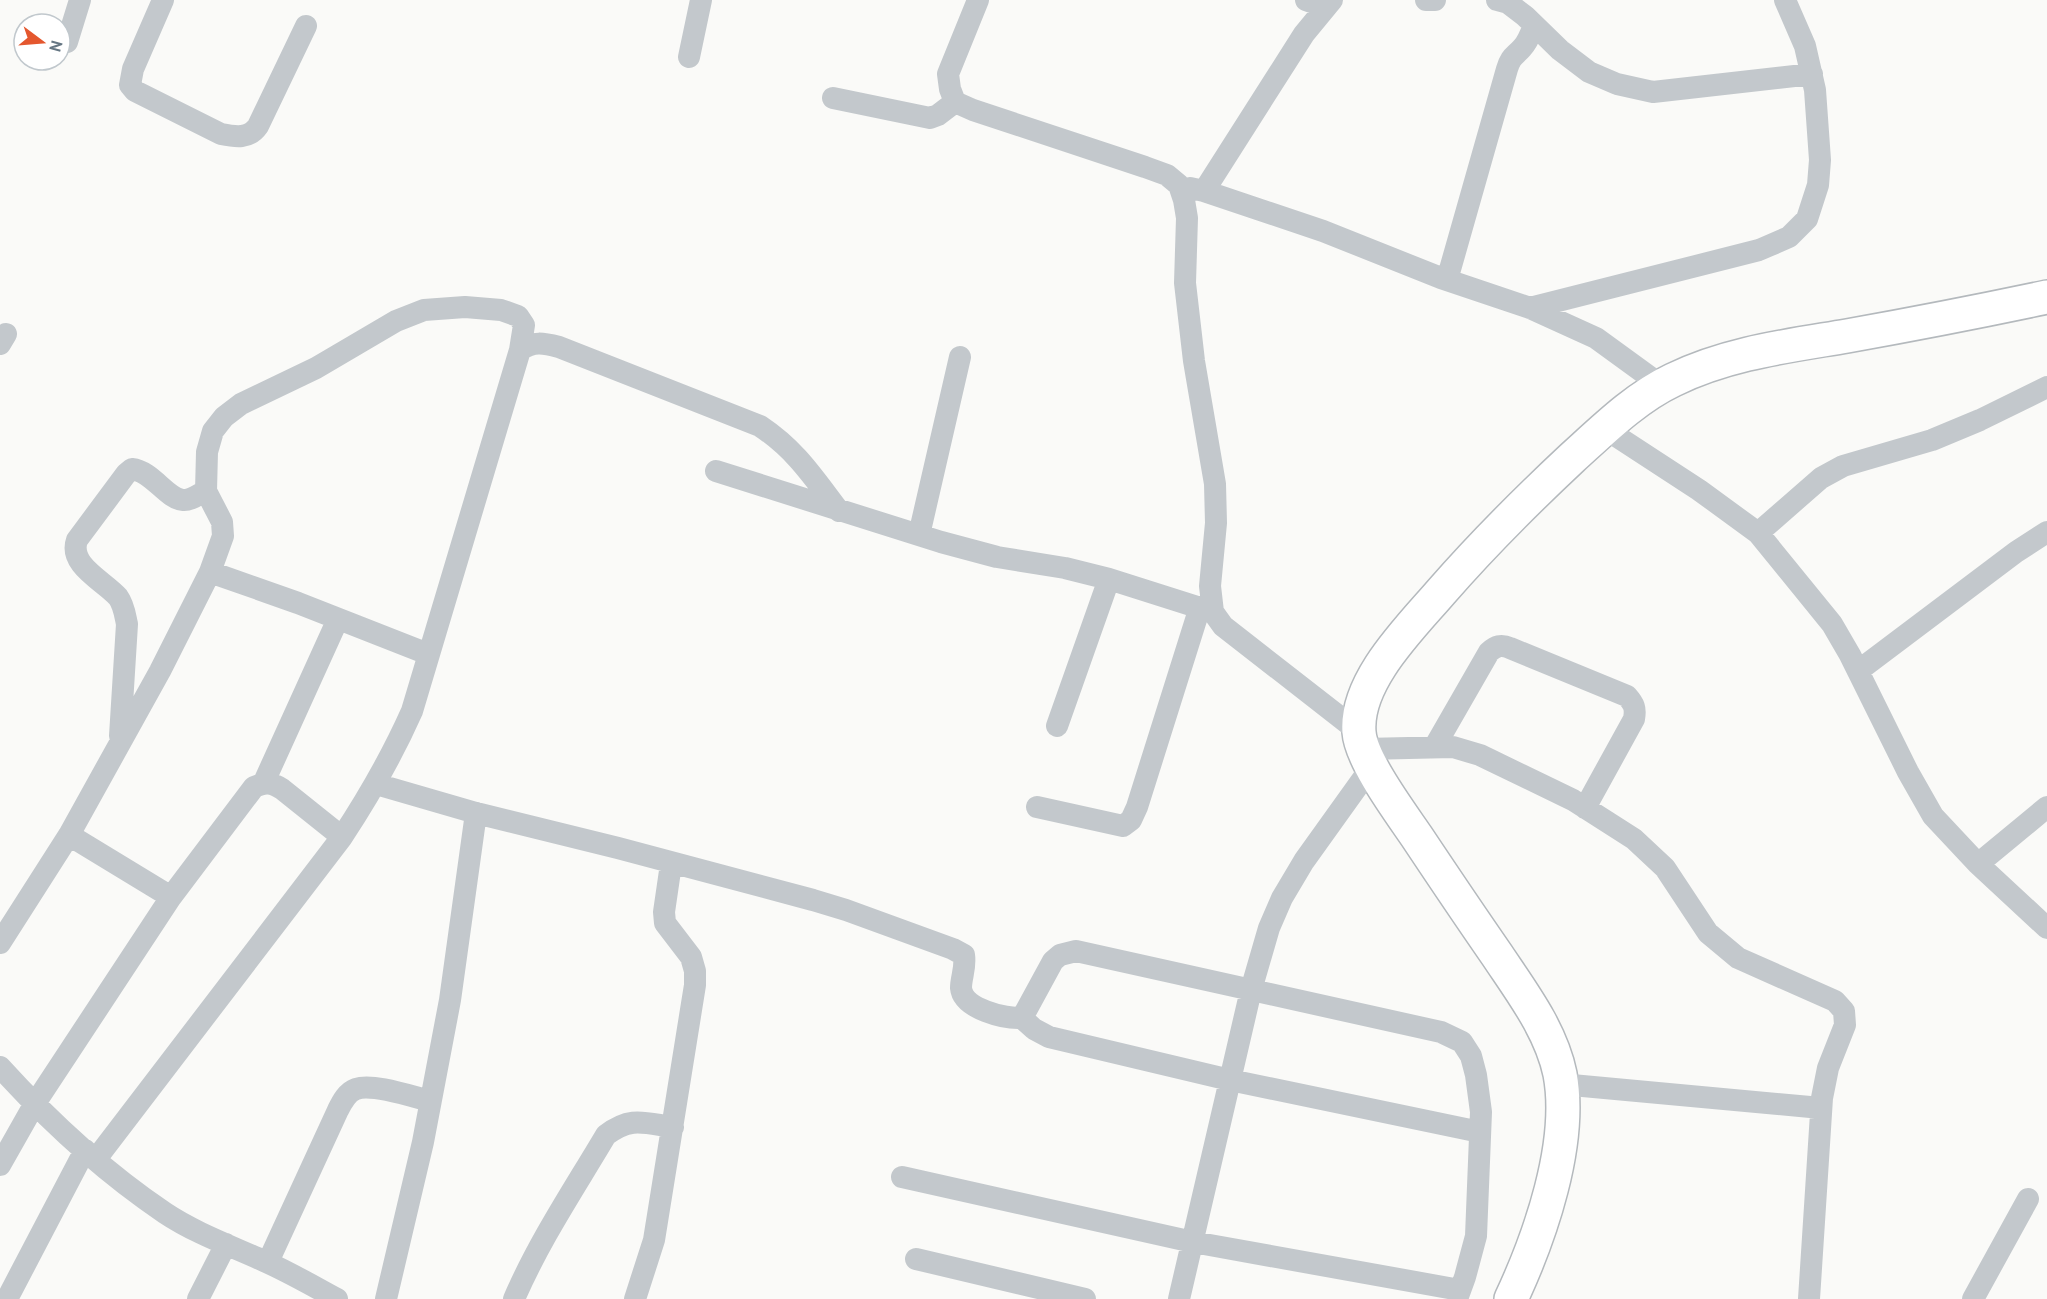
<svg xmlns="http://www.w3.org/2000/svg" width="2047" height="1299" font-family="'PT Sans',sans-serif">
<rect width="100%" height="100%" fill="#fafaf8"/>
<g fill="none" stroke-linecap="round" stroke-linejoin="round">
<g stroke="#b4b9bd" stroke-width="36">
<path id="highway" d="M1511,1299C1540,1237 1573,1143 1560,1074C1551,1030 1521,991 1497,955C1470,916 1443,876 1417,837C1400,812 1361,760 1359,732C1355,681 1411,627 1441,592C1482,545 1526,501 1572,458C1603,430 1635,398 1673,380C1728,353 1788,346 1847,336C1914,324 1981,311 2047,297"/>
</g>
<path stroke="#c3c8cc" stroke-width="22" d="M163,0L133,69L130,85L135,91L221,134C236,137 249,139 258,126L306,26
M978,0L948,74L950,89L955,102L973,110L1145,167L1167,175L1179,185L1184,200L1187,218L1185,283L1194,361L1215,484L1216,523L1210,586L1213,612L1223,626L1359,732
M1306,0L1326,7
M1426,0H1435
M1497,0L1508,3L1525,16L1560,50L1589,72L1617,84L1653,92L1812,74
M67,42L80,0
M689,57L701,0
M833,98L930,118L938,115L955,102
M1190,188L1204,191L1304,34L1332,0
M1204,191L1323,231L1441,278L1530,308L1596,338L1662,386
M1447,280L1507,69C1511,56 1514,57 1522,48C1528,42 1531,33 1534,25
M1530,308L1759,250L1789,237L1807,219L1818,185L1820,160L1815,90L1805,46L1785,0
M0,344L6,334
M1604,428L1699,490L1758,533L1832,624L1850,655L1908,772L1933,816L1978,864L2047,928
M716,471L941,542L997,557L1065,568L1109,579L1213,612
M1758,533L1821,478L1843,466L1932,440L1980,420L2047,387
M919,535L960,357
M210,572L223,536L222,522L206,491L207,452L213,431L224,417L241,404L316,368L396,321L424,310L465,307L501,310L518,316L524,325L520,350
M1858,671L2016,552L2047,532
M1057,726L1109,579
M120,736L127,624C125,615 124,605 118,597C104,581 68,565 77,540L126,474L132,469C152,471 167,499 183,500C190,501 199,494 206,491
M1435,746L1489,652C1496,646 1501,644 1510,648L1627,696C1634,704 1636,708 1634,719L1585,808
M1364,749L1453,747L1480,755L1573,800L1634,839L1665,868L1708,933L1738,958L1835,1001L1844,1011L1845,1025L1828,1068L1822,1098L1809,1299
M264,782L338,619
M376,784L476,813L618,848L813,900L846,910L953,949L964,955C966,968 961,977 961,988C963,1009 1005,1019 1022,1018L1053,961L1060,955L1076,951L1441,1032L1462,1042L1471,1056L1476,1075L1481,1112L1476,1236L1465,1277L1457,1299
M1037,807L1123,826L1131,820L1137,807L1200,607
M69,835L171,897
M1978,864L2047,807
M0,943L69,835L160,671L210,572L298,603L428,654
M1022,1018L1034,1029L1049,1037L1230,1080L1480,1132
M0,1067C49,1121 104,1172 165,1213C195,1233 231,1246 264,1261C289,1272 313,1286 337,1299
M1561,1084L1821,1108
M96,1159L342,837C369,796 392,756 412,711L520,350C534,341 543,343 559,347L760,426C796,450 813,477 839,511
M0,1165L34,1105L171,897L254,787C265,782 271,782 282,789L342,837
M902,1177L1193,1242L1460,1290
M916,1259L1085,1299
M268,1262L338,1110C342,1102 347,1092 356,1089C373,1083 413,1097 430,1101
M7,1299L85,1150
M198,1299L226,1244
M386,1299L423,1142L450,1000L476,813
M514,1299C539,1241 574,1189 606,1135C631,1116 644,1123 673,1127
M635,1299L654,1240L695,985V971L691,957L665,923L664,912L671,864
M1179,1299L1251,990L1269,928L1282,898L1304,861L1372,766
M1973,1299L2028,1199"/>
<use href="#highway" stroke="#fff" stroke-width="33"/>
</g>
<g transform="translate(42 42) rotate(106)"><circle r="28" fill="#ffffff" stroke="#c1c8cd" stroke-width="1.5"/>
<path d="M0-4.5L10 22L0 15L-10 22Z" fill="#e4572e"/>
<text y="-9" font-size="16" font-weight="bold" text-anchor="middle" fill="#657683">N</text>
</g>
</svg>
